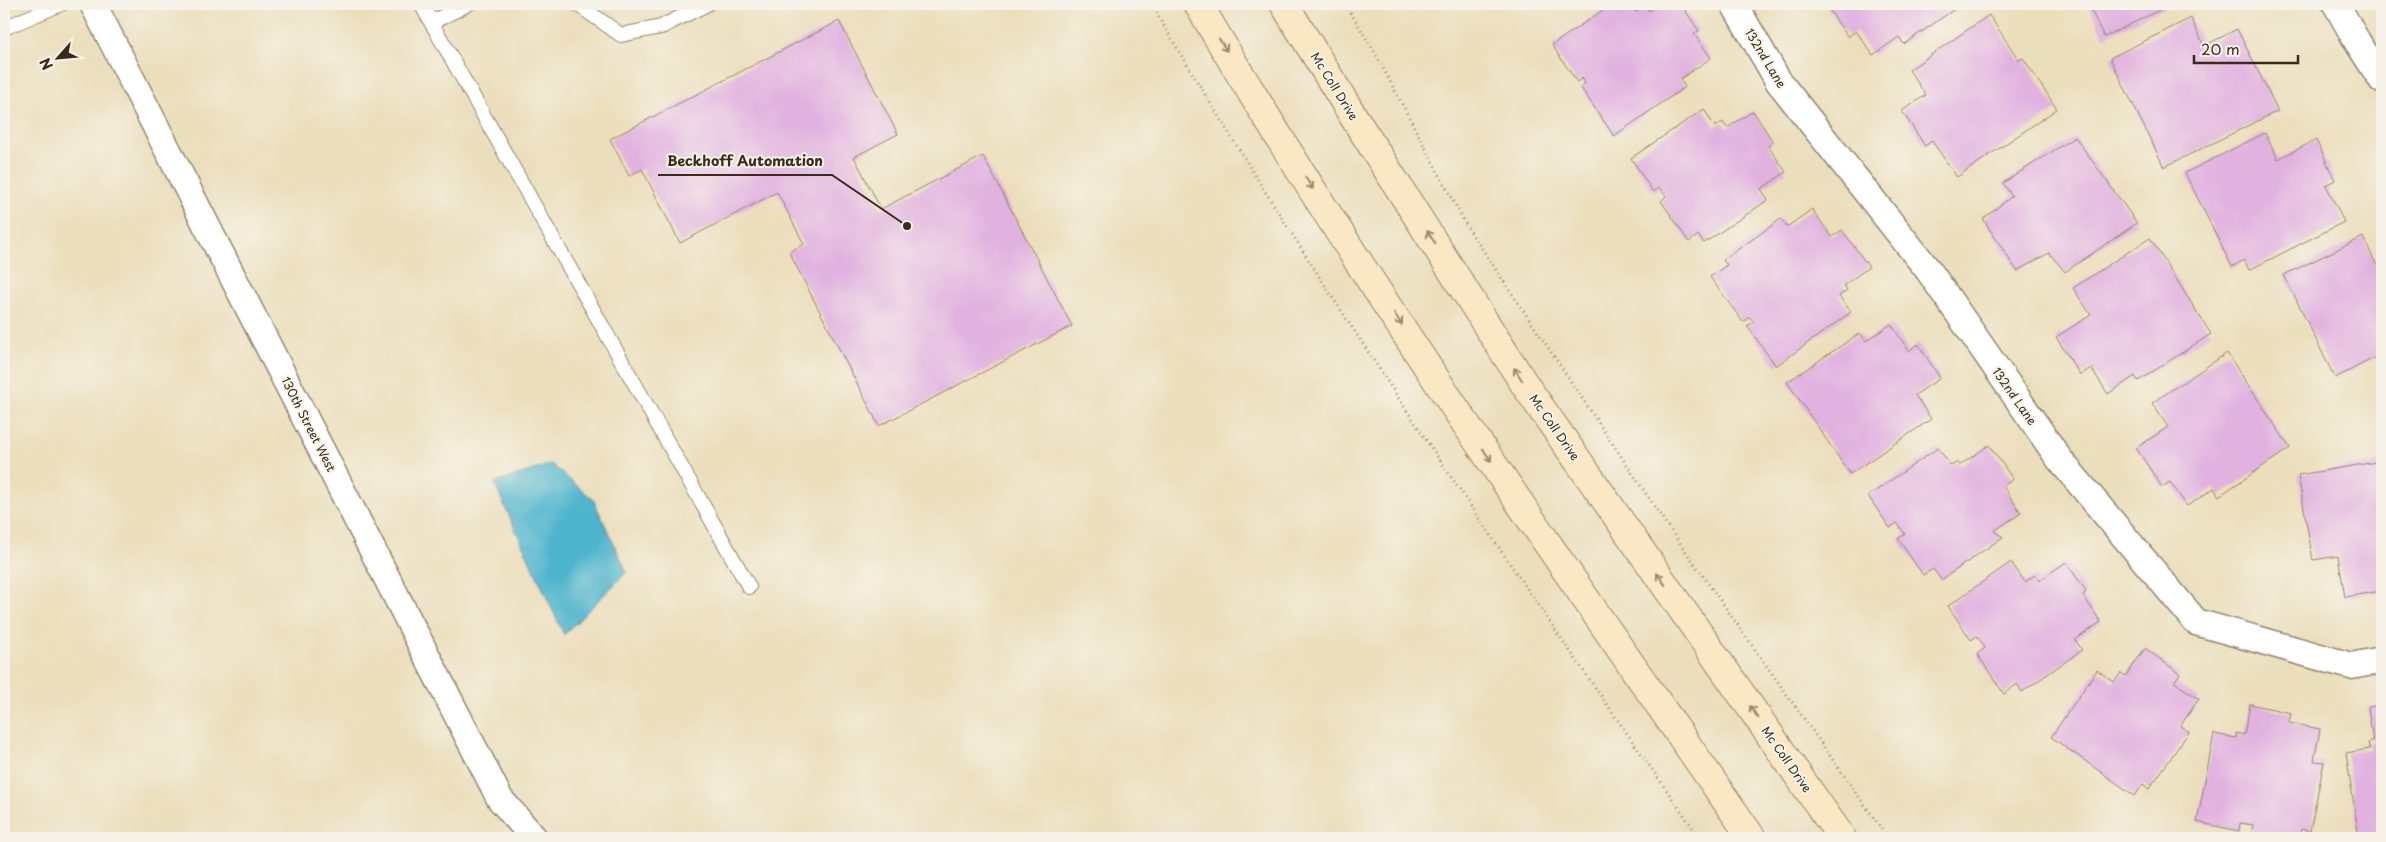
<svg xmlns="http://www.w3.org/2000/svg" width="2386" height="842" font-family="'Playpen Sans',sans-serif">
<rect width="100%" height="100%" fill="#f7f3e8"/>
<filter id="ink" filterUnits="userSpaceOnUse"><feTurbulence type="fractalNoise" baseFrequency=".02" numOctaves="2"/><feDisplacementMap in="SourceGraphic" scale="10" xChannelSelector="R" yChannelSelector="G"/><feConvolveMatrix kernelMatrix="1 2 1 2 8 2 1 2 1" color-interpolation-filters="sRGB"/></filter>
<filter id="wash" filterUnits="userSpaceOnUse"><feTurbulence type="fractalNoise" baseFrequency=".0096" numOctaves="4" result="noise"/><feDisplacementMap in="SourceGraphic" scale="20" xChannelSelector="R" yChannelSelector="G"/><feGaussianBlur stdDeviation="1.12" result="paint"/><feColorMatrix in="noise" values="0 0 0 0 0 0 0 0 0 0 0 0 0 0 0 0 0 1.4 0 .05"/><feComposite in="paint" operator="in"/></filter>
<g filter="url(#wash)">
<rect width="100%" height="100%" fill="#ebdebb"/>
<path fill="#4eb4cd" stroke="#446f76" d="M551,464L593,499L627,572L564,635L494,483Z"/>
<g id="blocks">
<path fill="#e1b2e0" d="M1612,4H1630L1636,12L1645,6L1649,11L1660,4H1681L1699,31L1694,34L1711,58L1680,79L1685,87L1614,136L1581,88L1585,83L1582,78L1577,82L1552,45Z
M1825,4H1962L1904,44L1899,37L1873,55L1856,31L1848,37Z
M2088,4H2172L2104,37Z
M1989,15L2019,60L2023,58L2057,109L1957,177L1932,141L1925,146L1902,111L1926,95L1909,70Z
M2191,18L2204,46L2237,29L2278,111L2164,167L2110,58Z
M839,21L898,134L854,157L881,209L983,156L1072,326L879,426L789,252L804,244L777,192L680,243L642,169L629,176L610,139Z
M1704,109L1715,127L1723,122L1727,128L1753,111L1773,142L1768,146L1786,172L1761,189L1768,200L1704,243L1698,235L1689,242L1661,201L1666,196L1659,188L1653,192L1631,158Z
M2265,133L2278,159L2316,140L2335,180L2326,185L2344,222L2249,270L2244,260L2232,267L2185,173Z
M2075,137L2137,223L2065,272L2049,253L2017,271L1983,219L2012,196L2003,183Z
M1812,209L1832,237L1842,230L1869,267L1844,285L1847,290L1839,296L1851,312L1776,366L1747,326L1754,322L1750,317L1743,322L1710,277L1727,265L1723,260L1781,219L1787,227Z
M2363,237L2376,264L2382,261V354L2335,378L2284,275Z
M2150,238L2211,334L2138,381L2135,376L2108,394L2091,368L2080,375L2056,337L2091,315L2073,288Z
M1891,324L1909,351L1918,344L1940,378L1915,395L1931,419L1850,474L1787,382L1860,333L1866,341Z
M2227,353L2290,448L2219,496L2214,488L2187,506L2170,482L2162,487L2136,448L2168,427L2152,403Z
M1989,445L2013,479L2003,486L2021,513L1994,531L2003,537L1941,580L1933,569L1923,575L1898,539L1905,534L1897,523L1890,528L1868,496L1938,448L1951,466L1957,462L1960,465Z
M2382,461V591L2345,597L2338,556L2313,560L2298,475Z
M2011,562L2025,582L2035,575L2039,581L2066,562L2086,591L2083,596L2101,622L2075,640L2082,650L2022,692L2017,684L2004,694L1977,654L1985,648L1977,636L1971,640L1948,606Z
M2145,648L2180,674L2174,682L2199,699L2180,726L2189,732L2149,789L2143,784L2135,796L2051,737L2097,670L2114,682L2121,673L2126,676Z
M2250,704L2291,713L2289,723L2320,729L2314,761L2324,762L2310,831L2301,829L2299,838H2272L2251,834L2253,825L2240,823L2239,831L2197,822L2214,734L2236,738V733L2244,735Z
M2382,705V838H2359L2346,753L2370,749L2368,743L2373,742L2368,707Z"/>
</g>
</g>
<g filter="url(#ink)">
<use href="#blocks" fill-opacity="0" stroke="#93846c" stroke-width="1"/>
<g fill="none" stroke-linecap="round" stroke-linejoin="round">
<g stroke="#93846c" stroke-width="16">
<path id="lane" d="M421,4L749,587
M577,4L621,35L661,27L707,4
M432,22L468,4
M4,28L61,4"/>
</g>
<g stroke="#93846c" stroke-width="29">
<path id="street" d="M93,4L500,799L534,838
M1734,4L1779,82L1929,271L2060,460L2196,622L2351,666L2382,660
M2336,4L2358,43L2382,80"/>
</g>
<g stroke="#93846c" stroke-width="30">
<path id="secondary" d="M1198,4C1368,291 1561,564 1752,838
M1284,4L1355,119L1525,385L1842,838"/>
</g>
<path stroke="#93846c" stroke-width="3" stroke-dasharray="1 4" stroke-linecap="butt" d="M1151,4C1320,291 1509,565 1700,838
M1345,4L1373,49L1466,225L1665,522L1888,838"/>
<use href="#lane" stroke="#fff" stroke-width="14"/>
<use href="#street" stroke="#fff" stroke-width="26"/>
<use href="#secondary" stroke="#fae7c3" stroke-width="28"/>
</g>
<defs><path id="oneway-shaft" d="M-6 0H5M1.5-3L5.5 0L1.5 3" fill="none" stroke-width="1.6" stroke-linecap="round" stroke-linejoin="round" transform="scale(1.25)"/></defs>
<g stroke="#9a8870">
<use href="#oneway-shaft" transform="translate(1223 45) rotate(58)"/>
<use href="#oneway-shaft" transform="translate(1309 183) rotate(57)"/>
<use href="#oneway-shaft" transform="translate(1431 237) rotate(-123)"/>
<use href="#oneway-shaft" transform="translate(1398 319) rotate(57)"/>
<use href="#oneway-shaft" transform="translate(1518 374) rotate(-123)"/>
<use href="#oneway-shaft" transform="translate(1487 455) rotate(56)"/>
<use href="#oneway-shaft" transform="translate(1661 579) rotate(-125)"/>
<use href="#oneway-shaft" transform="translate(1754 712) rotate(-125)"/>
</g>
</g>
<g text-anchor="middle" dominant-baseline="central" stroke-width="4" stroke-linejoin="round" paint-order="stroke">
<g font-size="12" fill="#3b2a1e" stroke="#f7f3e8">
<text transform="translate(1766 58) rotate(59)">132nd Lane</text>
<text transform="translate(1335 86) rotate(58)">Mc Coll Drive</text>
<text transform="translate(2015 396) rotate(55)">132nd Lane</text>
<text transform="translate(309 424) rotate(63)">130th Street West</text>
<text transform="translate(1555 427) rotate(55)">Mc Coll Drive</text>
<text transform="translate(1787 759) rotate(55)">Mc Coll Drive</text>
</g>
</g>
<path fill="none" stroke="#3b2a1e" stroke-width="2" d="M907 226L832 175H658"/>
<circle fill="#3b2a1e" stroke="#f7f3e8" stroke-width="2" cx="907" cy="226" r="5"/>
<g font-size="14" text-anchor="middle" font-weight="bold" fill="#3b2a1e" stroke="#f7f3e8" stroke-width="4" stroke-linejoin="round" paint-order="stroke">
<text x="745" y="166">Beckhoff Automation</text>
</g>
<rect width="2386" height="842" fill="none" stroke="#f7f3e8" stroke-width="20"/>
<g transform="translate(58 58) rotate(243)" stroke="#f7f3e8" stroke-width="4" paint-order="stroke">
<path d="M0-4L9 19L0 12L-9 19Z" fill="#3b2a1e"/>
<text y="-8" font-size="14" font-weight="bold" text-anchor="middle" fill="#3b2a1e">N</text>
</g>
<path d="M2194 55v8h104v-8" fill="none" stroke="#3b2a1e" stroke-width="2.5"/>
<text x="2201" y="55" font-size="15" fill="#3b2a1e" stroke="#f7f3e8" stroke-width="4" paint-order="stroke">20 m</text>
</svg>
